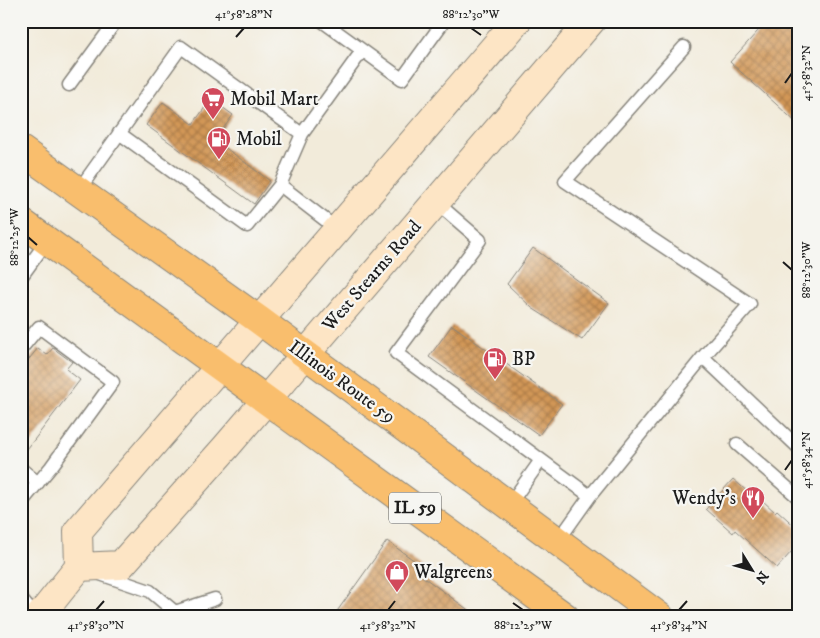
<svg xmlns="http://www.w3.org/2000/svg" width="820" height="638" font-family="'IM FELL DW Pica',serif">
<defs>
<pattern id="building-cross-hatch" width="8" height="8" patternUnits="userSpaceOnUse" patternTransform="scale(1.25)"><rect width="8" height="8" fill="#d29757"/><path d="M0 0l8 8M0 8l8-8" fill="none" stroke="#aa7a47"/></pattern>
</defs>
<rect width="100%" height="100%" fill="#f6f6f2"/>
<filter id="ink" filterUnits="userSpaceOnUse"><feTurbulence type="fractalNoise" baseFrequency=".02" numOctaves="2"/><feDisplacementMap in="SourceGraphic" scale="10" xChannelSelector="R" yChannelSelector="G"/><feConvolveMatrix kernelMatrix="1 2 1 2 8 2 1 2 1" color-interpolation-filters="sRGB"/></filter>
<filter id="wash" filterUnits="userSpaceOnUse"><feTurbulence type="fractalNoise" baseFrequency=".0096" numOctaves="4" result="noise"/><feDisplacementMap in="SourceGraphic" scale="20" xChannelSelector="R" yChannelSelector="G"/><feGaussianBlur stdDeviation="1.12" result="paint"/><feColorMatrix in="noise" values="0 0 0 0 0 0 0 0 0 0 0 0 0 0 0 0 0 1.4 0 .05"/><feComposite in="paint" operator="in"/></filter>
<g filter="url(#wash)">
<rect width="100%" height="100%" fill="#f2ebda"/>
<g id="blocks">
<path fill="url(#building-cross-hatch)" d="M767,21H799V125L730,62Z
M211,99L233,115L215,140L270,181L254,204L146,125L163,102L193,124Z
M533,248L609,303L582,340L532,308L507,284Z
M452,325L562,404L539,435L429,357Z
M38,348L47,355L53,348L72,362L66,369L80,380L21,457V369Z
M733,479L749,493L751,490L775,512L777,510L799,530V543L777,568L735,530L733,533L706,509Z
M387,541L426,569L422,576L478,617H333Z"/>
</g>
</g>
<g filter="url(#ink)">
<use href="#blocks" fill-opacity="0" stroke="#87847b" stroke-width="1"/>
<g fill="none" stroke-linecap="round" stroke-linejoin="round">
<g stroke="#87847b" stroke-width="15">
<path id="lane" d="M322,21L402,79L444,21
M684,47L565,181L750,304L703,357
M69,85L116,21
M119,133L247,226L280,185L302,134L362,51
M280,185L337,229
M78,191L181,47L302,134
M436,202L480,240L396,353L590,496
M21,277L47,241
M21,349L39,327L113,382L51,467L21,503
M737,444L799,498
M21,469L38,483
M509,505L541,460
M558,541L590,496L703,357L799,448
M100,574L150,591L175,612L176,617
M21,599L36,617
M175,612L215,599"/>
</g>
<g stroke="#87847b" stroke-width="30">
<path id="secondary" d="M79,567L121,565L226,447L591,21
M39,617L79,567L78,531L517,21"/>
</g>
<g stroke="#87847b" stroke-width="30">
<path id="primary" d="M21,150L259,320L660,617
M21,222L565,617"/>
</g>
<use href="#lane" stroke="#fff" stroke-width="12"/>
<use href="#secondary" stroke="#fde5c5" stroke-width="28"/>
<use href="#primary" stroke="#f9be6d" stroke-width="28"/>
</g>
</g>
<path fill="none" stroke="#1c1c1c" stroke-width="2" d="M471,28L481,35M236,37L244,28M785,83L792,73M28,237L37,245M783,262L792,270M785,470L792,460M513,603L523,610M96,610L104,601M388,610L395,601M679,610L687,601"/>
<defs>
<g id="supermarket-pin" transform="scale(1.25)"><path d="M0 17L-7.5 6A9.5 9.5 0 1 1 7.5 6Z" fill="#d1495b" stroke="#f6f6f2"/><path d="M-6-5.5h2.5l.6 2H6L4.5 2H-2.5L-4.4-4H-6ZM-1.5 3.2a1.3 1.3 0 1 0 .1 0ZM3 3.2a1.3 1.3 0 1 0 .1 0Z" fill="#fff"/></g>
<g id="fuel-pin" transform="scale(1.25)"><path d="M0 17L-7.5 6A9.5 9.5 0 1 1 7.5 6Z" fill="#d1495b" stroke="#f6f6f2"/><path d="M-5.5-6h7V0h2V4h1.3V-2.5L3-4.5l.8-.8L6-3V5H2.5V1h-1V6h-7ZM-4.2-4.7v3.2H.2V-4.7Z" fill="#fff"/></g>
<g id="restaurant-pin" transform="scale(1.25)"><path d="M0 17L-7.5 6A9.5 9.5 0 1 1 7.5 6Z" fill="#d1495b" stroke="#f6f6f2"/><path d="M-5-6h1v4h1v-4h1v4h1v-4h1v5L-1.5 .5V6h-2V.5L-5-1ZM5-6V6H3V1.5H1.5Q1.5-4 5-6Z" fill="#fff"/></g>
<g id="shop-pin" transform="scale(1.25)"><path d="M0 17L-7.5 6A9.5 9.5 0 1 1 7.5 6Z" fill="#d1495b" stroke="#f6f6f2"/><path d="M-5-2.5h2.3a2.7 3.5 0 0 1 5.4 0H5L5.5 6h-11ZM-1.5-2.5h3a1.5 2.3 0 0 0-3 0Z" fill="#fff"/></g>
</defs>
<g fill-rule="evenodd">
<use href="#supermarket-pin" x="213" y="99"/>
<use href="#fuel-pin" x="219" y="139"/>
<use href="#fuel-pin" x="495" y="359"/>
<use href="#restaurant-pin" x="753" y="498"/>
<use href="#shop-pin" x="397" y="572"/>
</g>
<g text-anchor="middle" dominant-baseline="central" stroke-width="4.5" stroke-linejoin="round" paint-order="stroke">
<rect fill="#f6f6f2" stroke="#5d5d5c" stroke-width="1" x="389" y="492.5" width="52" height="31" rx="4"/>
<g font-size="18" font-weight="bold" fill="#1c1c1c">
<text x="415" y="508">IL 59</text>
</g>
<g font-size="19" fill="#1c1c1c" stroke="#f6f6f2" text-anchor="start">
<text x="230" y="99">Mobil Mart</text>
<text x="236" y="139">Mobil</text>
<text x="512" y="359">BP</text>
<text x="736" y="498" text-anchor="end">Wendy's</text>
<text x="414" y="572">Walgreens</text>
</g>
<g font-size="19" fill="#1c1c1c" stroke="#f6f6f2">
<text transform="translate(372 276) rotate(-49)">West Stearns Road</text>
<text transform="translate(342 382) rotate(36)">Illinois Route 59</text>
</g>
</g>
<rect width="820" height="638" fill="none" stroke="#f6f6f2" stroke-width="55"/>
<g transform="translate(752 570) rotate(127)" stroke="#f6f6f2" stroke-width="4" paint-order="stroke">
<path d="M0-4L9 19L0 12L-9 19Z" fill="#1c1c1c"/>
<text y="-8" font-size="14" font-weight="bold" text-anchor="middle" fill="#1c1c1c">N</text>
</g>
<rect x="28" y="28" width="764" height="582" fill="none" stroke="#1c1c1c" stroke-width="2"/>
<g font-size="12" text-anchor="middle" fill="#1c1c1c">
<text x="244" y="18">41°58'28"N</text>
<text x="471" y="18">88°12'30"W</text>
<text transform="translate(806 73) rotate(-90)" y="4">41°58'32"N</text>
<text transform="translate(14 237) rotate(-90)" y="4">88°12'25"W</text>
<text transform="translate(806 270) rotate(-90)" y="4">88°12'30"W</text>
<text transform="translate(806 460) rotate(-90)" y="4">41°58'34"N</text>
<text x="96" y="629">41°58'30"N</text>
<text x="388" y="629">41°58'32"N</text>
<text x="523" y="629">88°12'25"W</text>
<text x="679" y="629">41°58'34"N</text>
</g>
</svg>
